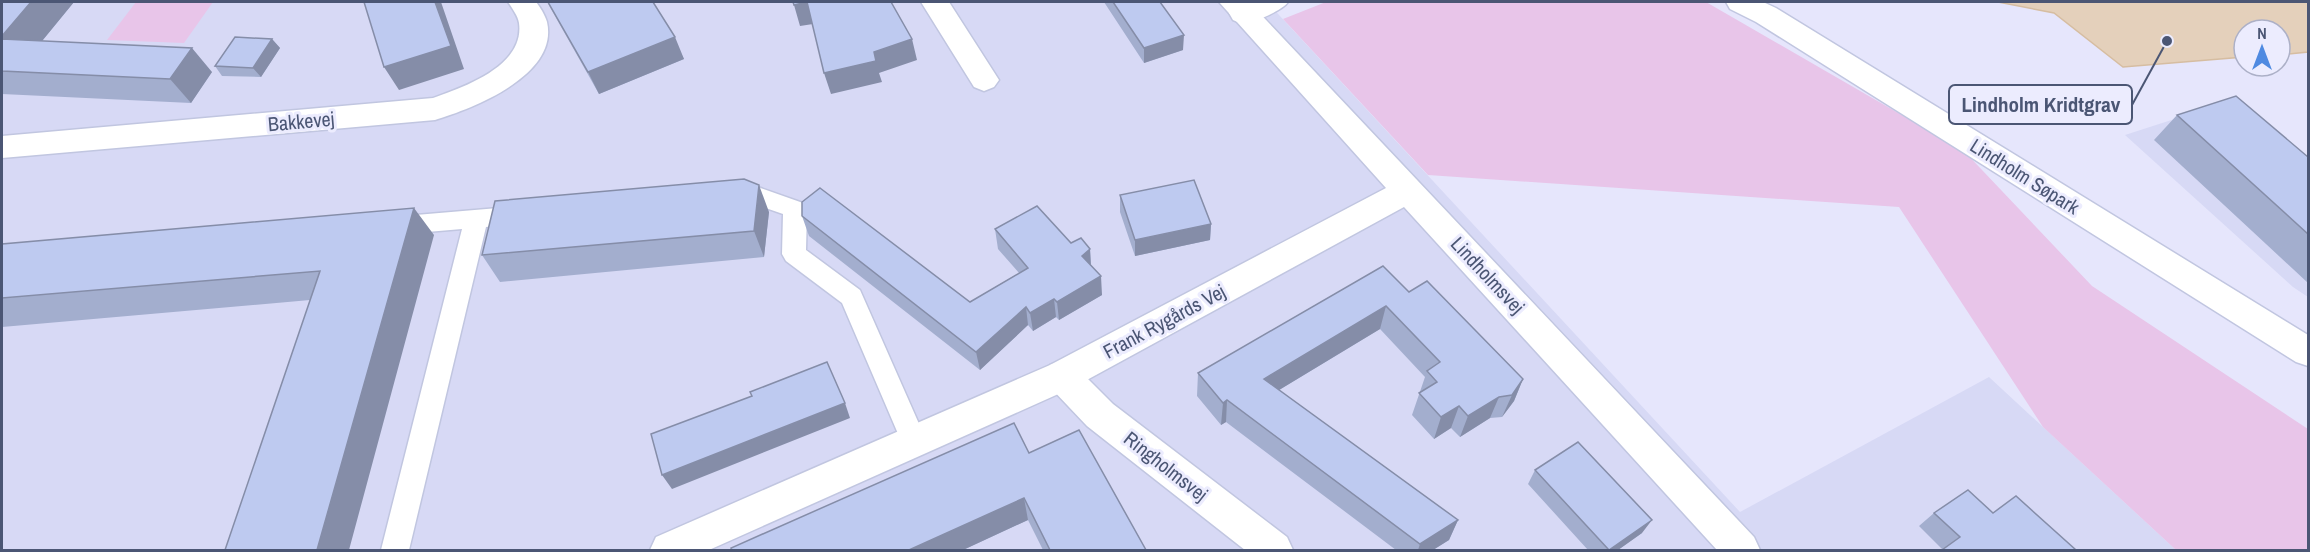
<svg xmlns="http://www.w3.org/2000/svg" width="2310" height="552" font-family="'Archivo Narrow',sans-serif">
<rect width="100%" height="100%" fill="#e6e6fc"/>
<path fill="#d7d9f5" d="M2,2H1267L1740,512L1989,377L2176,550H2Z
M2221,104L2308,174V297L2293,287L2125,135Z"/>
<path fill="#e8c5e9" d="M136,2H213L184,43L107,40Z
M1326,2H1706L1964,151L2092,286L2308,429V550H2176L2043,427L1899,207L1428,175L1283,19Z"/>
<path fill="#e4d0bb" stroke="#d6bda1" stroke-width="1.5" d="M1998,2H2308V52L2280,55V30H2244V57L2123,67L2054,13Z"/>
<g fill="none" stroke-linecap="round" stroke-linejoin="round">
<g stroke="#c1c6e0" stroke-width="3">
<path id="service" d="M755,186L803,203L807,209L806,250L860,290L927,442L923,450L914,454L905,450L842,303L786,261L782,254L783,214L754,204L733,206L725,203L722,197L725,191Z
M522,206L530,209L534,215L530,221L486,227L409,550H381L462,229L392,235L384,232L380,226L384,220L392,217Z"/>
</g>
<g stroke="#c1c6e0" stroke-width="3">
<path id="minor" d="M508,2H536C540,7 545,15 547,22C559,75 474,108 435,120L2,158V136L433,98C464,87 525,66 519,23C518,16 512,8 508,2Z
M921,2H949L999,80L994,87L984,91L974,87Z
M1246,2H1288C1283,10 1254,23 1243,23C1239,23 1236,21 1233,20L1229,13L1233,6Z
M1726,2H1763L1776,8L2308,335V366L2296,362L1756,22L1730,9Z
M1062,361L1074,365L1113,404L1287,537L1293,550H1245L1087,426L1050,387L1045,376L1050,365Z"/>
</g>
<g stroke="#c1c6e0" stroke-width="3">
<path id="tertiary" d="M1219,2H1249L1754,537L1760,550H1717L1404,207L1074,387L709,550H650L656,537L1050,365L1386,188Z"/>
</g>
<use href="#service" fill="#fff" fill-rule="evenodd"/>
<use href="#minor" fill="#fff" fill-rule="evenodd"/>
<use href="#tertiary" fill="#fff" fill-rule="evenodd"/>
</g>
<path fill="#a3aece" d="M2,2H74L42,41L212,72L191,103L2,94Z
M547,2H653L684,59L599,94Z
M1104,2H1161V4L1183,50L1144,63Z
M272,39L280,48L261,77L222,76L215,66Z
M2177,115L2308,157V283L2154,140Z
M1120,195L1211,224L1210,240L1135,256L1120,212Z
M769,212L764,257L500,282L482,255Z
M802,216L970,302L1019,273L998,249L995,229L1071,243L1090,249L1091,265L1102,295L1059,320L1056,317L1033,331L1028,325L980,370L809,236Z
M434,235L310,300L2,327V244Z
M1409,292L1523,379L1514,401L1502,417L1490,418L1460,437L1451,428L1434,439L1412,415L1425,377L1380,329L1279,390L1458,520L1449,540L1433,550H1396L1226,422L1221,425L1197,396L1198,373Z
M1029,453L1146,550H1043L1028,520L963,550H732Z
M1535,470L1642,533L1618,550H1588L1528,484Z
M1934,513H1993L1943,550L1919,526Z"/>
<path fill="#858da8" d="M31,2H74L24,63L2,41V36Z
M435,2H441L464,69L399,90L384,67Z
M807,2L813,24L800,26L794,5Z
M1184,35L1183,50L1144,63V48Z
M675,37L684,59L599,94L588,72Z
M272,39L280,48L261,77L253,68Z
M912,39L917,60L879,73L882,82L831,94L824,73L874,52Z
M192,48L212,72L191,103L170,79Z
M759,185L769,212L764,257L754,231Z
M414,208L434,235L349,550H317Z
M1211,224L1210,240L1135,256V240Z
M1090,249L1091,268L1082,256Z
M1101,276L1102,295L1059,320L1057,302Z
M1054,299L1056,317L1033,331L1030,313Z
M1386,306L1380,329L1261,401L1264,379Z
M1026,307L1028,325L980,370L976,352Z
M1523,379L1514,401L1502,417L1512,395Z
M1499,397L1490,418L1460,437L1468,416Z
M1227,400L1226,422L1221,425L1223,403Z
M845,403L850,418L672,489L662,475Z
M1459,406L1451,428L1434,439L1441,417Z
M1024,498L1028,520L963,550H909Z
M1458,520L1449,540L1433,550H1418L1420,544Z
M1652,520L1642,533L1618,550H1609Z"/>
<path fill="#becaf0" stroke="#858da8" stroke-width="1.5" d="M2,2H31L2,36Z
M364,2H435L451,46L384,67Z
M548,2H653L675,37L588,72Z
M793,2H891L912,39L874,52L876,61L824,73L807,2L794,5Z
M1113,2H1160L1184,35L1144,48Z
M235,37L272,39L253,68L215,66Z
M2,39L192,48L170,79L2,71Z
M2236,96L2308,157V234L2177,115Z
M744,179L759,185L754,231L482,255L495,201Z
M1194,180L1211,224L1135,240L1120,195Z
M820,188L970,302L1028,268L995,229L1037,206L1071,243L1081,238L1090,249L1082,256L1101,276L1057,302L1054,299L1030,313L1026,307L976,352L802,216V202Z
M414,208L317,550H225L320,271L2,298V244Z
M1383,266L1409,292L1427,281L1523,379L1512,395L1499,397L1468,416L1459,406L1441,417L1419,393L1437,382L1427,371L1440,362L1386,306L1264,379L1458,520L1420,544L1227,400L1223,403L1198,373Z
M827,362L845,403L662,475L651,434L752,396L750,392Z
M1014,423L1029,453L1079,430L1146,550H1050L1024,498L909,550H732L731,548Z
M1578,442L1652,520L1609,550L1535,470Z
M1968,490L1993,513L2016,496L2076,550H1942L1960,537L1934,513Z"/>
<g text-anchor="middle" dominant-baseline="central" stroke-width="6" stroke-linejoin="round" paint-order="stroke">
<g font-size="20" fill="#4b5674" stroke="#ececfe">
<text transform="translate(301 121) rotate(-5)">Bakkevej</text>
<text transform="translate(2025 176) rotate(32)">Lindholm Søpark</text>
<text transform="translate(1488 275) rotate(47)">Lindholmsvej</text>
<text transform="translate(1164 321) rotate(-28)">Frank Rygårds Vej</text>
<text transform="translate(1166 466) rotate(38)">Ringholmsvej</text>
</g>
</g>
<path fill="none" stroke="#4b5674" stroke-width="2" d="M2167 41L2132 105"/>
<circle fill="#4b5674" stroke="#ececfe" stroke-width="2" cx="2167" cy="41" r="6"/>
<rect fill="#ececfe" stroke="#4b5674" stroke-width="2" x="1949" y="85" width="183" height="39" rx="6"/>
<g font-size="21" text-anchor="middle" font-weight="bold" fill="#4b5674">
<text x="2041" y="112">Lindholm Kridtgrav</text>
</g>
<rect width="2310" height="552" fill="none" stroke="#4b5674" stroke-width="6"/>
<g transform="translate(2262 48)"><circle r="28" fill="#ececfe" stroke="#acb0c7" stroke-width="1.5"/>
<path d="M0-4.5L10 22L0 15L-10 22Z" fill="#4f8ae1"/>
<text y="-9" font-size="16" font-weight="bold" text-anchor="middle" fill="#4b5674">N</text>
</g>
</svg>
